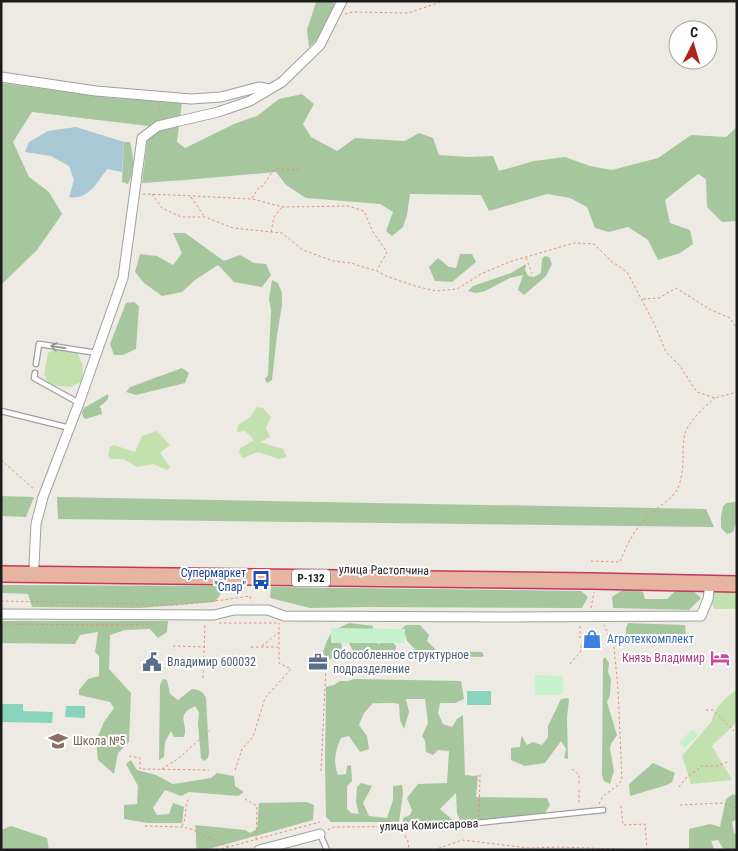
<svg xmlns="http://www.w3.org/2000/svg" width="738" height="851" font-family="'Roboto Condensed',sans-serif">
<rect width="100%" height="100%" fill="#edeae3"/>
<path fill="#c3e1af" d="M55,349L77,353C84,364 84,369 81,382L71,387L58,386L48,382L44,374L48,353Z
M257,407L263,408L271,417L266,428L270,437L260,442L283,449L287,457L279,459L258,452L243,458L239,453L240,448L253,441V439L245,431L237,432L238,425L250,417Z
M157,431L170,445L160,453L170,467L167,470L153,464L137,467L123,459H111L108,456L110,447L114,445L135,452L142,436Z
M715,591H737V609H715C710,602 711,598 715,591Z
M737,689V722L712,746L732,780L691,784L682,756L712,721C713,708 727,697 737,689Z"/>
<path fill="#a6c79d" d="M318,1H333L335,6L320,37L309,47L307,30L316,2Z
M1,83L111,98L182,102L177,142L185,148L234,124L257,116L279,99L302,94L314,104L303,124L311,137L337,151L355,138L405,141L419,133L433,138L439,155L469,157L493,156L499,171L534,161L565,157L590,166L612,170L658,158L691,135L726,137L737,127V221L722,222L707,207L706,179L698,174L665,200L670,223L690,230L693,244L680,253L658,260L648,240L628,227L609,232L595,228L587,207L570,198L547,194L489,211L481,195L410,194L407,215L403,227L392,236L386,231L393,212L380,204L306,198L286,185L276,172L185,180L142,183L147,143L148,126L32,112L13,142L29,177L49,192L62,214L37,250L1,285Z
M124,142H130C134,157 135,170 128,184L122,182Z
M173,233H185L224,261L240,255L254,263L266,264L271,275L262,287L234,282L218,265L195,280L182,292L162,296L144,283L135,272L140,254L157,256L173,265L182,253Z
M460,254H472L476,262L452,282L435,281L429,267L438,258L449,267L456,268Z
M545,256L549,257L552,264L546,276L524,295L518,290L523,275L510,278L485,291L476,293L468,291L473,286L511,273L526,264L525,270L528,276L534,277L541,273L542,259Z
M272,280L278,283L282,293V305L277,335L272,380L267,383L265,379L268,375L271,310L269,299Z
M134,302L139,306L136,349L123,355H114L110,344L126,303Z
M182,368L189,373L185,383L136,395L126,392L130,387Z
M108,394C110,400 104,403 99,407L101,408L102,414L86,419L83,417L82,412L84,408Z
M1,496L34,497L26,517L1,516Z
M57,497L706,509L714,527L58,519Z
M733,502H737V520L733,532L727,534L721,528V517L723,506L727,503Z
M1,585L221,586L220,595L215,602L140,608L32,607L28,594L1,593Z
M271,587L581,591L588,597L582,608L367,607L310,608L270,598Z
M627,587L643,592L645,599H667L675,591H693L701,598L689,610L613,608L612,597Z
M1,621H168L167,632L158,638L150,629L125,630L110,635L109,669L131,693L129,742L118,753L114,774L98,760L96,741L104,722L114,708L110,702L79,695V690L88,679L99,676V656L95,652L98,632L80,635L75,644L1,643Z
M349,623L373,626L372,638L378,644L391,640L396,646L395,656L355,655L349,643L341,642L343,655L326,660L323,652C330,632 330,632 349,623Z
M628,623L685,625L686,636L679,642L676,637H631L626,634V628Z
M406,625H420L429,635L427,641L437,651L482,652L484,656L481,657L417,656V651L407,641L405,634L399,631Z
M605,657L609,663L608,672L611,679L610,695L607,702L617,735L611,744L610,749L614,771L610,784L604,781L602,775L603,659Z
M163,679L167,680L170,694L178,700L192,689C199,690 203,691 206,698L209,753L208,758L204,761L201,758L198,724L199,712L195,706C174,716 189,723 184,737H174L171,731L165,742L164,757L159,760L160,685Z
M354,679L461,681L464,699L455,703H440L438,713L443,724L452,727L457,719L463,715L465,775L474,776L478,775L476,797L547,798L550,805L545,813L461,823L457,813L456,793L440,809L455,822L452,825H432L429,822H403V818L410,815L412,810L407,798L418,784L447,783L449,751L438,750L433,755L426,752L425,741L422,736L428,723L425,699H406L409,712L404,729L400,720L399,704C390,702 382,704 373,703L364,713L359,725L367,736L369,749L360,752L349,736L341,738C335,751 333,762 338,775L346,774L347,766L351,765L352,781L347,786V809L351,813L359,814L356,802L357,787L361,783L372,786L363,803L369,816L387,818L393,800V786L402,785L403,793L399,822H331L326,817L325,766L326,687L334,685L340,681H348Z
M567,698L569,699L567,718L568,759L564,758L566,749L561,741L545,763L525,766L511,760V748L520,747L521,738L522,736L527,745L533,742L542,745L548,737V726L561,699Z
M131,760L137,770L156,775L173,784L211,778L217,773L234,776L235,786L244,792L238,796L189,792L181,796L165,790L153,808L157,815L169,814L173,803L184,807L182,823H148L124,819V805L137,804L138,786L126,764Z
M653,763L675,773L672,782L667,785L630,796L629,784Z
M733,794L737,796V819L732,822L734,833L737,835V850H724L718,840L711,841L714,848L713,850H689V829L710,824L720,827L726,799Z
M307,802L314,805L313,820L205,850H197C195,842 197,834 195,825L245,830L250,833L257,829L259,803Z
M11,826L47,838L49,850L1,849V830Z"/>
<path fill="#c5f2cc" d="M331,628L405,629V643H331Z
M535,675L563,676V695H535Z
M693,729L698,735L685,748L679,742Z"/>
<path fill="#8ad3bd" d="M467,691H491V705H467Z
M1,704H23V711L53,712L52,723L1,722Z
M66,706H85V718L65,717Z"/>
<path fill="#a9c8d5" d="M76,127L124,142L122,172L107,169C98,182 87,201 69,197L74,180L69,166L51,156L25,152L29,142L48,131Z"/>
<g fill="none" stroke-linecap="round" stroke-linejoin="round">
<g stroke="#a0a0a0" stroke-width="7">
<path id="service" d="M36,364L39,344L97,353
M35,373L34,378L79,403
M1,411L70,428
M448,826L603,810
M320,834L327,850"/>
</g>
<g stroke="#a0a0a0" stroke-width="11">
<path id="minor" d="M1,77L96,91L191,99L221,97L259,87L269,89
M34,565L36,524L43,497L79,403L123,278L142,138L158,126L218,112L250,101L282,82L320,45L342,1
M1,614L214,615L234,610H268L284,616L500,617L701,616L708,599L710,583
M259,850L320,834"/>
</g>
<g stroke="#c3385c" stroke-width="18">
<path id="trunk" d="M1,574L591,581L737,584"/>
</g>
<path stroke="#e98d78" stroke-width="1" stroke-dasharray="2.5 2.5" stroke-linecap="butt" d="M345,14L353,12L408,13L444,1
M159,105L161,116
M143,194L173,195L252,199L283,207L348,206L364,211L373,232L387,252L377,270
M152,194L162,208L181,217H205L233,228L282,233L303,250L333,261L351,263L363,267L377,271L386,276L415,286L436,291L457,289L481,274L509,262L574,243L594,244L611,261L627,272L654,323L666,352L679,365L697,392L715,398L737,392
M191,197L204,216
M252,198L259,187L263,186L274,169L301,170
M271,232L274,217L282,207
M526,258L532,273
M643,299L659,298L676,288L711,310L730,318L737,329
M1,460L35,490
M591,561L620,562C626,546 635,528 648,516C657,507 670,501 677,490C681,483 683,468 683,460C683,452 683,441 685,433C690,420 704,407 715,398
M1,601L176,605L223,600L250,596L251,602
M591,608L594,592
M219,623H278
M1,624L114,625L155,624
M580,626V638
M173,646L205,647
M262,646L279,632
M251,647H278
M570,664L581,651V643
M203,678L205,624
M706,710H713L734,731
M129,756L140,758V769L209,770
M162,769L179,758L210,730
M572,769L579,775V785
M235,770L242,749L253,737L265,698L291,669L279,663V623
M321,771L327,648
M679,787L687,777L702,766H717L730,761
M579,790V805
M245,799L257,806L256,839
M599,804L603,796L617,786L622,780L618,689L614,647L604,625
M680,805L723,803L737,808
M479,817L480,773
M145,826L182,827L191,829L228,847
M182,826C188,817 183,805 190,797
M400,827L408,841L409,850
M328,830L333,827L443,826
M217,850L320,822
M434,850L462,840L529,848L559,847L647,850L645,824L623,825L621,806
M648,850H663"/>
<use href="#service" stroke="#fff" stroke-width="4.5"/>
<use href="#minor" stroke="#fff" stroke-width="9"/>
<use href="#trunk" stroke="#e6b4a0" stroke-width="15"/>
</g>
<defs><path id="oneway-shaft" d="M-6 0H5M1.5-3L5.5 0L1.5 3" fill="none" stroke-width="1.6" stroke-linecap="round" stroke-linejoin="round" transform="scale(1.25)"/></defs>
<use stroke="#999" href="#oneway-shaft" transform="translate(58 347) rotate(-171)"/>
<defs>
<g id="bus-bare" transform="scale(1.5)"><path d="M-5-6H5V4H4V6H2V4H-2V6H-4V4H-5ZM-3.5-4V0h7V-4ZM-3.5 1.2v1.5H-2V1.2ZM2 1.2v1.5H3.5V1.2Z" fill="#1a4fb4" stroke="#fff" stroke-width="2.5" paint-order="stroke"/></g>
<g id="shop-bare" transform="scale(1.5)"><path d="M-5-2.5h2.3a2.7 3.5 0 0 1 5.4 0H5L5.5 6h-11ZM-1.5-2.5h3a1.5 2.3 0 0 0-3 0Z" fill="#3f7fe0" stroke="#fff" stroke-width="2.5" paint-order="stroke"/></g>
<g id="hotel-bare" transform="scale(1.5)"><path d="M-6-4.5h1.5V1H6V5H4.5V3h-9V5H-6ZM-4 0a1.8 1.8 0 1 1 3.6 0ZM.5 0V-2.5h3Q6-2.5 6 0Z" fill="#d1479c" stroke="#fff" stroke-width="2.5" paint-order="stroke"/></g>
<g id="civic-bare" transform="scale(1.5)"><path d="M-.6-6.5H3V-4.5H.6V-3L4-1V1h2V6H-6V1h2V-1L-.6-3ZM-1.2 2.5V6h2.4V2.5Z" fill="#5c6f8a" stroke="#fff" stroke-width="2.5" paint-order="stroke"/></g>
<g id="office-bare" transform="scale(1.5)"><path d="M-6-3h4V-5.5h4V-3h4V5H-6ZM-1-4.5V-3h2v-1.5ZM-6 0V1H6V0Z" fill="#5c6f8a" stroke="#fff" stroke-width="2.5" paint-order="stroke"/></g>
<g id="school-bare" transform="scale(1.5)"><path d="M0-5L7-2L0 1L-7-2ZM-4 1L0 2.5L4 1V4Q0 6-4 4Z" fill="#8d6e63" stroke="#fff" stroke-width="2.5" paint-order="stroke"/></g>
</defs>
<g fill-rule="evenodd">
<use href="#bus-bare" x="261" y="580"/>
<use href="#shop-bare" x="592" y="639"/>
<use href="#hotel-bare" x="720" y="658"/>
<use href="#civic-bare" x="152" y="662"/>
<use href="#office-bare" x="318" y="662"/>
<use href="#school-bare" x="58" y="741"/>
</g>
<g text-anchor="middle" dominant-baseline="central" stroke-width="4" stroke-linejoin="round" paint-order="stroke">
<rect fill="#fff" stroke="#606060" stroke-width="1" x="292" y="569.5" width="38" height="17" rx="4"/>
<g font-size="11" font-weight="bold" fill="#1c1c1c">
<text x="311" y="578">Р-132</text>
</g>
<g font-size="12" fill="#1c1c1c" stroke="#fff">
<text transform="translate(384 570) rotate(1)">улица Растопчина</text>
<text transform="translate(429 825) rotate(-2)">улица Комиссарова</text>
</g>
<g font-size="12" fill="#164399" stroke="#fff" text-anchor="end">
<text x="246" y="573">Супермаркет<tspan x="246" dy="14">"Спар"</tspan></text>
</g>
<g font-size="12" fill="#366cbe" stroke="#fff" text-anchor="start">
<text x="607" y="639">Агротехкомплект</text>
</g>
<g font-size="12" fill="#4e5e75" stroke="#fff" text-anchor="start">
<text x="333" y="655">Обособленное структурное<tspan x="333" dy="14">подразделение</tspan></text>
<text x="167" y="662">Владимир 600032</text>
</g>
<g font-size="12" fill="#b23c85" stroke="#fff" text-anchor="end">
<text x="705" y="658">Князь Владимир</text>
</g>
<g font-size="12" fill="#785e54" stroke="#fff" text-anchor="start">
<text x="73" y="741">Школа №5</text>
</g>
</g>
<rect width="738" height="851" fill="none" stroke="#1c1c1c" stroke-width="5"/>
<g transform="translate(693 45) rotate(5)"><circle r="24" fill="#ffffff" stroke="#a4a4a4"/>
<path d="M0-4L9 19L0 12L-9 19Z" fill="#b22317"/>
<text y="-8" font-size="14" font-weight="bold" text-anchor="middle" fill="#1c1c1c">С</text>
</g>
</svg>
